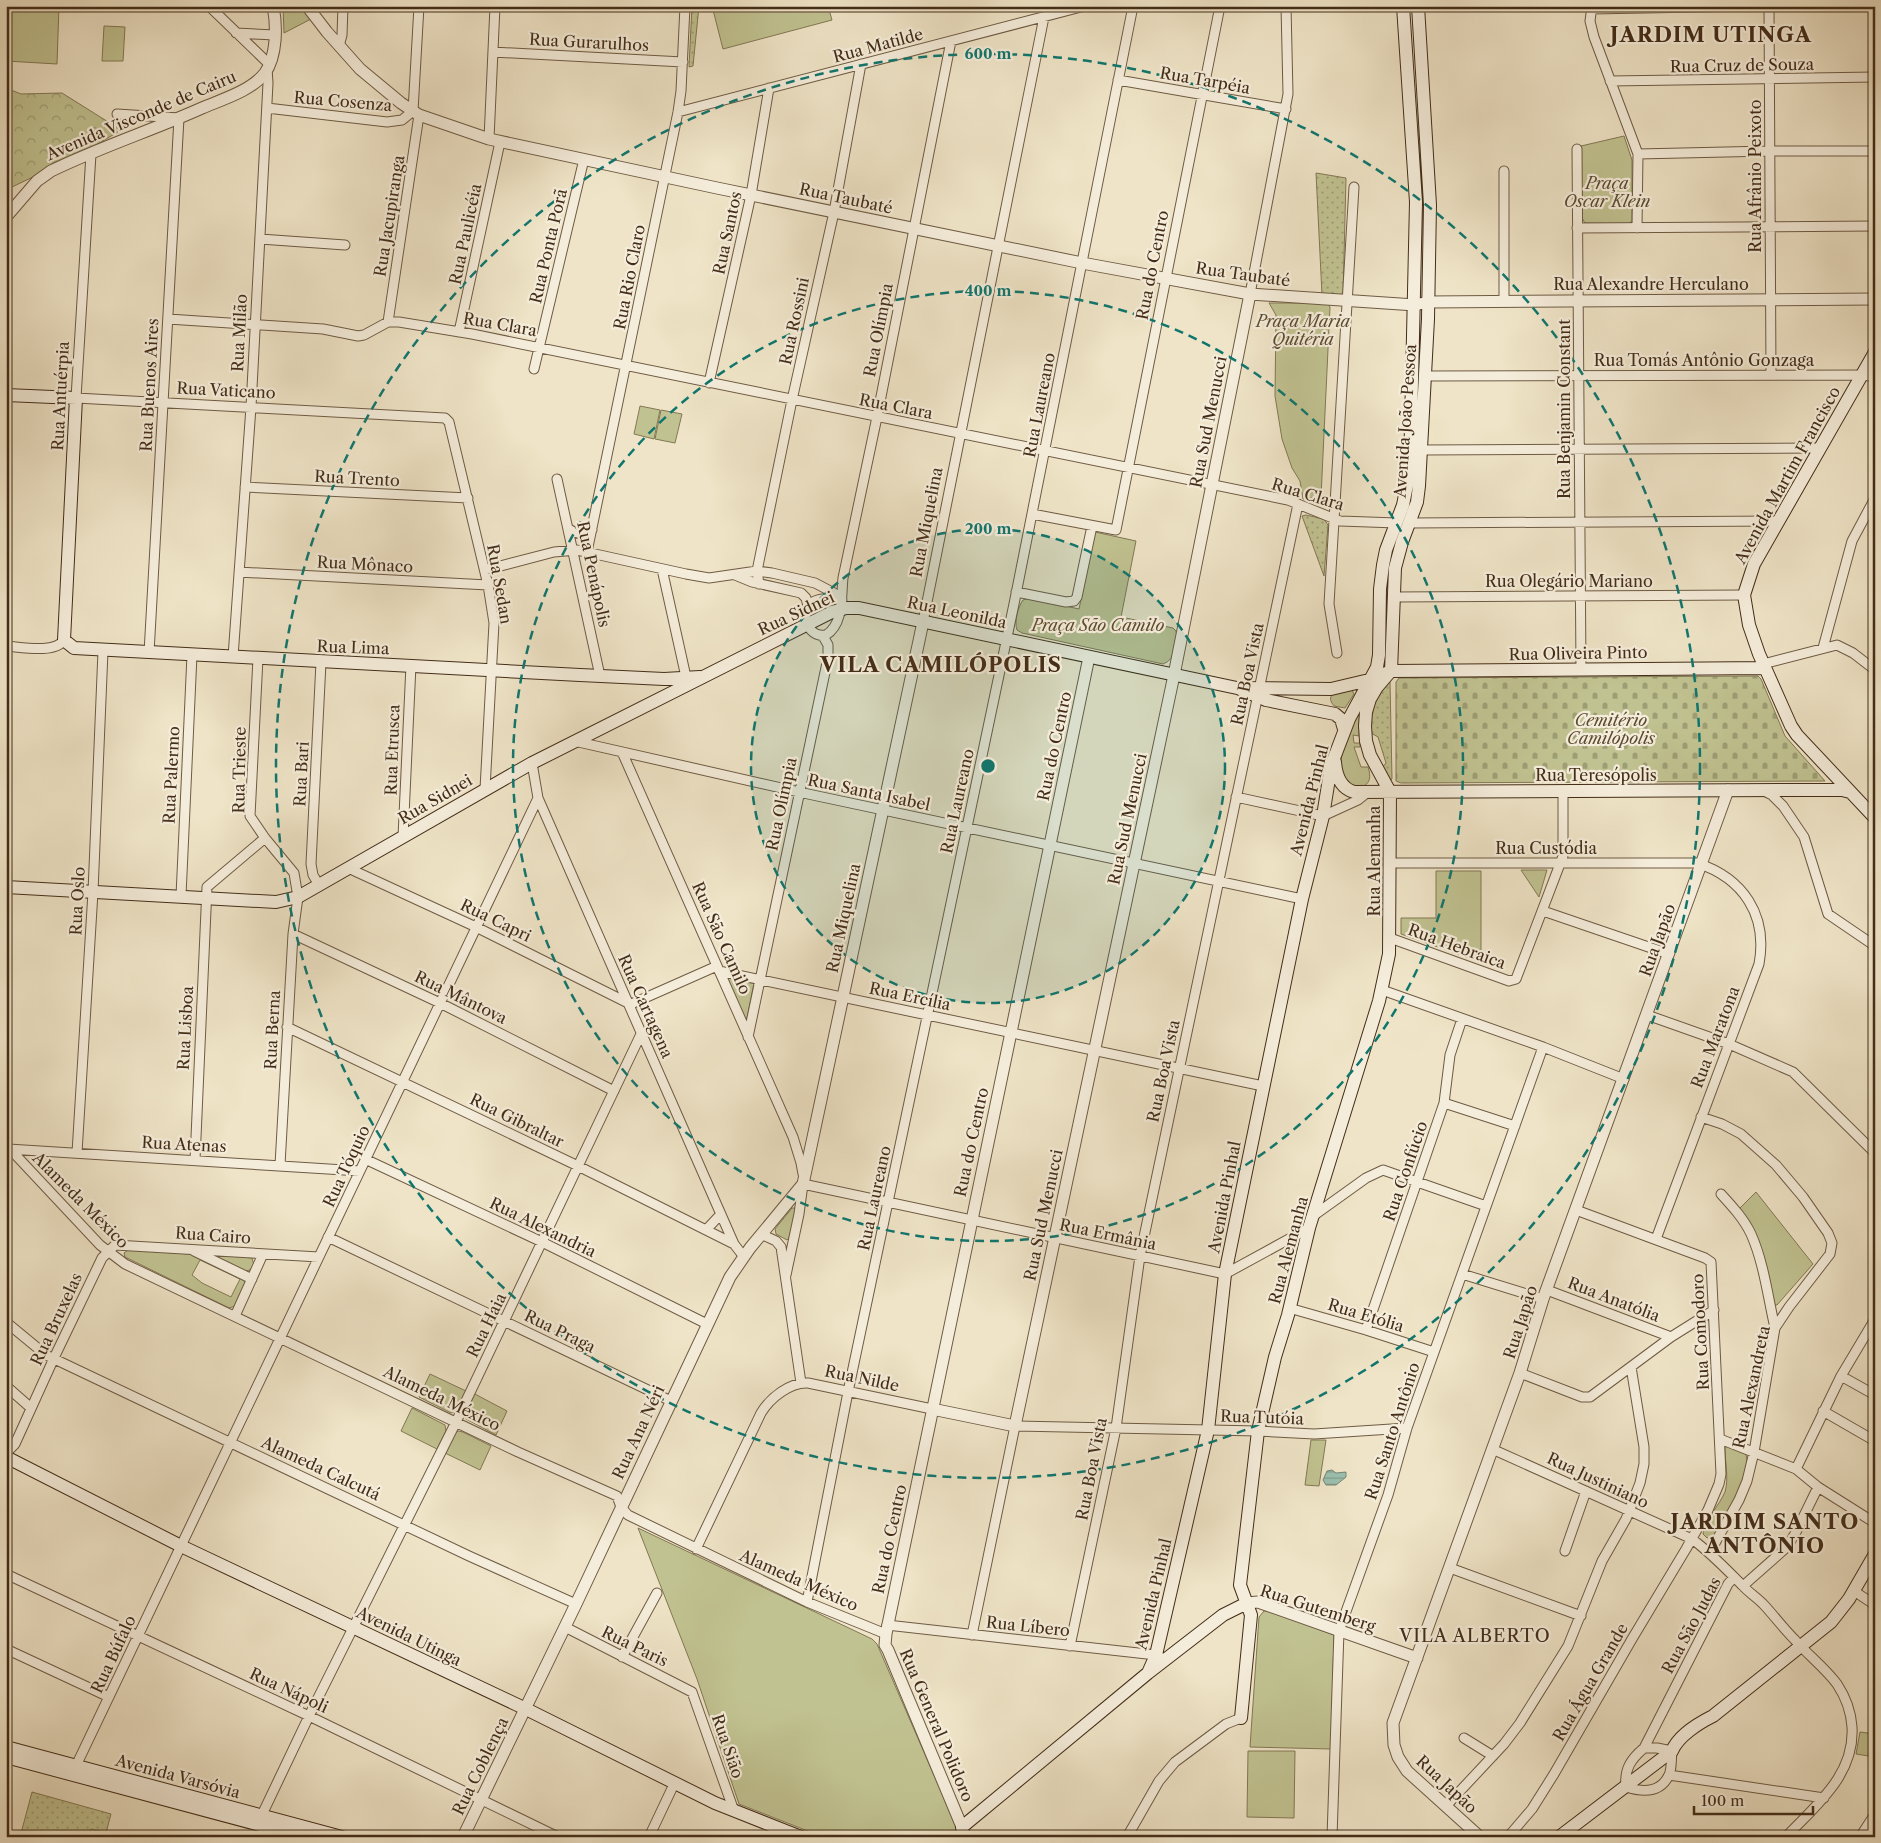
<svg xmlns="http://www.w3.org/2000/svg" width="1881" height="1843" font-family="'Libre Caslon Text',serif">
<defs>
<pattern id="grass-dots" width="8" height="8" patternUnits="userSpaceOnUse" patternTransform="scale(1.25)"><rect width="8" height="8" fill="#c1c291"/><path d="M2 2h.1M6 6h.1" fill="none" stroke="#9e9e75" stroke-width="1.8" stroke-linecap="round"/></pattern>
<pattern id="forest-crowns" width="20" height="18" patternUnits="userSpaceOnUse" patternTransform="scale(1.25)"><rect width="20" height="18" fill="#c1c291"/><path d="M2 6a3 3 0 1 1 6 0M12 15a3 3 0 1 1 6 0" fill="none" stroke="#9e9e75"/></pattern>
<pattern id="cemetery-stones" width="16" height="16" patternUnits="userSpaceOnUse" patternTransform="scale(1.25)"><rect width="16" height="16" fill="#c1c291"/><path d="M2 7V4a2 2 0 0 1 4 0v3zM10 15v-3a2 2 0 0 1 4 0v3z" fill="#9e9e75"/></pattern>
<pattern id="water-rules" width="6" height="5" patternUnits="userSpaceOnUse" patternTransform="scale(1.25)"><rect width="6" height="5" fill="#9bbfae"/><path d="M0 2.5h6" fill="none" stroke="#809c8d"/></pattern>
</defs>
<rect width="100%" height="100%" fill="#efe4c7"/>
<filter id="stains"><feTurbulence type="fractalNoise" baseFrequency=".004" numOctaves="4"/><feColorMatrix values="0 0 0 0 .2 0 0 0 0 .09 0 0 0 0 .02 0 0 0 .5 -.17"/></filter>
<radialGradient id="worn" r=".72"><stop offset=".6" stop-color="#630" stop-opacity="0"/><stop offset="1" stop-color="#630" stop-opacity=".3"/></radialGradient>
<path fill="url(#grass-dots)" stroke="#827854" d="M692,6H699L693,66L689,67Z
M1316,173L1346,178L1343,297L1322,295Z
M1306,515L1324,519L1328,525L1324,576L1302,516Z
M1390,682L1392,779L1390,781L1382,768L1386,763L1378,737L1371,733C1370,712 1373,696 1390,682Z
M32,1792L111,1814L106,1833L91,1829L88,1837H20Z"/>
<path fill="url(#forest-crowns)" stroke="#827854" d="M6,88L21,94L62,93L121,130L83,153L12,187L6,183Z"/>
<path fill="url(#cemetery-stones)" stroke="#827854" d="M1758,676L1761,679L1785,736L1825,781L1401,783L1396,781V682L1399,678Z"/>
<path fill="#c1c291" stroke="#827854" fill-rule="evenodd" d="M6,6H59L57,64L6,61Z
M283,6H301L311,19L284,33Z
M712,6H828L832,20L723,49Z
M104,26L125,27L123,61H102Z
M1624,136L1632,160V221L1628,224L1585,223L1582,218L1581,146Z
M1269,303H1327L1330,307L1321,497L1303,499L1300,481L1292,468L1282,439L1275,396L1276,315Z
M640,406L660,410L654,439L634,434Z
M661,410L682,414L675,443L655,439Z
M1095,532L1136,541L1121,617L1173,628L1176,631C1179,643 1175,660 1163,664L1022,633L1017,630C1014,621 1018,607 1023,600L1029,598L1079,609Z
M1352,690L1354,694L1345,708L1334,706C1331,702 1329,699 1332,695Z
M1361,701L1359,736L1353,735L1354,743H1360V747H1354L1361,767H1368C1371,776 1371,784 1361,787L1348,784L1340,767L1342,754Z
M1521,870H1547L1539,897Z
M1436,871H1481V962L1401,934V918H1436Z
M726,977L754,983L746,1023Z
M1756,1192L1813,1264L1777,1305H1774L1763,1268L1738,1210Z
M792,1208H795L796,1210L789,1238L787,1240L776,1234L775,1229Z
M128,1250L190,1254L244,1280L245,1284L235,1306L229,1308L125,1257L124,1253ZM200,1260L240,1279L231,1297L202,1283L192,1275Z
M209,1254L252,1258L254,1265L250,1270L245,1271Z
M430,1374L466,1391L454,1412L451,1413L419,1397Z
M473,1393L507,1411L496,1435L466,1419L465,1413Z
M412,1408L445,1425L446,1431L437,1449L401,1431Z
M458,1431L463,1432L491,1446L480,1470L445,1453L455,1433Z
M1311,1440H1326L1319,1486L1305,1485Z
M1727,1445L1746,1454C1751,1477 1728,1512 1717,1532L1713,1536L1707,1538L1703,1534C1705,1519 1719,1506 1725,1492C1729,1479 1725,1462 1725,1449Z
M638,1528L872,1639L877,1644L956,1826L957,1837H823L739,1804L697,1679Z
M1264,1611H1269L1334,1635L1331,1749L1250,1747L1259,1617Z
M1860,1732L1875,1734V1757L1856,1754Z
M1248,1751H1295L1294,1818L1247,1817Z"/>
<path fill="url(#water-rules)" stroke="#788572" d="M1332,1470L1336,1473L1346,1472V1477L1336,1485H1326L1323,1480L1327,1471Z"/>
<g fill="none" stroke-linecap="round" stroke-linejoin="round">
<g stroke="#6e5b44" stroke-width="11">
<path id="minor" d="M209,6L269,64
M1592,6L1590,21L1594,37L1638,154L1637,228
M1769,6L1771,375
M1591,9L1751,6
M236,33L275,35
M339,46L342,35L343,6
M493,52L683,62
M1118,80L1286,109
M1610,81L1875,77
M267,108L387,122L402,120L413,111L419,6
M678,112L1085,6
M117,114L179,118L149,653
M489,139L495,6
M1577,149L1581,669
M91,154L76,398L445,418L449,422L488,585L494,623L485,789
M1638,154L1770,151H1875
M1504,171V302
M1577,228L1875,226
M260,239L345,245
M1250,294L1288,94L1286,6
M168,319L323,329L358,336L364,335L388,322H399L472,334L1288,500L1340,521L1397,523
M388,322L419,115
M459,332L500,142
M534,369L584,159
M1425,376L1863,375L1875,377
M709,383L751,195L769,88
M1422,450L1819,448
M557,479L600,676
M245,487L468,498
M1032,514L1116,530L1220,6
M1410,523L1778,521
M569,529C577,535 584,535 592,530
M587,552L678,112L681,91L685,6
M662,569L686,677
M485,570L554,552L577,550L686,574L709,578L757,571L772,573L815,583L834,593L842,600
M239,572L488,585
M735,575L752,582L801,593L806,598L808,606
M759,584L757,571L792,400L834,212L861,64
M1016,592L1066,602L1074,601L1077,597L1092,526
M1394,597L1744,595
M841,600C790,589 802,640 826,635C844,624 841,596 843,578L877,417L951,41
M923,622L1044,17
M6,646C21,647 55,654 64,640
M1823,648L1852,541L1875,498
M1337,653L1329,604L1354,187
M233,657L251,407L268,83L267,69
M258,658L250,816L265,838L294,873L298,897L293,934L280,1165
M1763,664L1837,645L1853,653L1875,670
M574,741L808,794L1302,899
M622,752L793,1137L801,1163L803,1174
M532,763L538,798L734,1244L744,1257
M1764,791L1772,795L1783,806L1804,837L1828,914L1875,946
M1236,797L1323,816L1358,800L1368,792
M403,837L411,665
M1390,863H1697C1743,878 1768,915 1759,964L1656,1239
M348,868L476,927L628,1003
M319,885L313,875L311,864L321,662
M181,896L192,655
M1543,911L1669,954
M293,934L440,1003L614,1091
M1390,938L1509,981L1516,979L1563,856V791
M719,971L1263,1086
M1382,990L1543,1047L1624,1079
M629,1005L717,966
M1647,1015L1729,1044L1793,1072L1875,1153
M287,1027L578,1166L734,1244
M748,1037L828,658V645L823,636
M1444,1103L1515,1126
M1701,1117L1722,1124L1741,1134L1776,1165L1803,1197L1828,1233L1832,1243L1830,1254L1789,1307L1775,1328L1754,1452L1747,1481L1739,1500L1710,1552
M8,1149L360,1171
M10,1149L100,1245L125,1264L518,1452L617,1496L621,1507L628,1515L807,1602L886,1634
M77,1153L93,892L103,651
M365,1159L542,1242L707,1324
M195,1160L207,887L265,838
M1721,1194C1732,1206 1744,1219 1751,1234C1764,1263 1768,1298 1775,1328
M1313,1216L1366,1178L1383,1170L1486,1206
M706,1230L721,1214
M761,1234L776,1241L781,1247L801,1383
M328,1237L671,1401
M194,1251L252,1279
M1462,1274L1543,1299
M786,1275L799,1214L803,1184L1225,1274L1309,1228
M1547,1290L1671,1337
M1289,1308L1366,1330L1434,1352
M235,1316L263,1254
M6,1322L46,1355L469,1556L576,1604
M1366,1330L1444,1103L1450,1055L1462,1019
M1520,1373L1582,1397H1590L1671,1337L1714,1310
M1841,1376L1875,1395
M6,1386L31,1408
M1823,1411L1875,1441
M1720,1439L1796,1469L1818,1487L1875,1523
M1492,1449L1692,1539C1711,1553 1726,1569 1742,1585C1749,1593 1758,1598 1765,1606C1775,1617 1784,1629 1795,1640C1808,1655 1825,1668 1837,1684C1845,1696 1851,1712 1852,1727C1855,1775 1816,1805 1786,1837
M6,1453L15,1444L54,1358L102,1258L115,1245L319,1257
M1796,1469L1841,1376L1875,1319
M696,1549L761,1413C770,1398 790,1382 808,1383L932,1409
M1565,1551L1586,1491
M1450,1568L1581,1616
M6,1574L309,1716L558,1837
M1743,1586L1787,1547L1796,1532L1818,1487
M1854,1591L1875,1605
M807,1602L848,1392L1014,604L1133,6
M887,1625L1156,1655L1160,1657
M565,1627L692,1692L734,1811
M972,1635L1015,1426L1258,1431L1314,1434L1407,1428
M1070,1646L1116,1428L1140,1256L1298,504
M6,1649L109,1697
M622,1657L657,1593
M1464,1738L1493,1756
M1644,1748L1728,1584L1734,1577
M1644,1748H1657L1672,1751C1671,1759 1672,1769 1669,1775C1660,1794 1642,1792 1626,1787C1624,1769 1631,1759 1644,1748Z
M74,1770L538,798
M1669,1775L1824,1798
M1446,1806L1504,1744L1520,1723L1568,1646L1602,1561L1626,1519L1640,1483L1644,1464V1447L1631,1367
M259,1821L309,1716L456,1422L641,1034
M649,1837L675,1782
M1127,1837L1159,1781L1175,1762L1226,1724L1241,1718
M1332,1837L1339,1631L1388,1495L1407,1428L1543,1047
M1508,1837L1532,1809L1554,1774L1632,1639L1686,1549L1708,1510L1719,1484L1721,1474L1711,1262L1705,1258L1576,1210
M1860,1837L1875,1814"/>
</g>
<g stroke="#6e5b44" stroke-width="13">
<path id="tertiary" d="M307,6L327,32L360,69L401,103L419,115L489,139L717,188L1082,263L1250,294L1415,305L1428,302L1875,299
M6,217L37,181L51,171C100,147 153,130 202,108C223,99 251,91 265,73C277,56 277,26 273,6
M932,1409L1015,1426L1174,675L1250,294
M1247,1603L1258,1602L1417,1658
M962,1827L888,1650L885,1645L886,1634L1089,657
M463,1837L576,1604L730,1277L750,1248L803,1184L923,622
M1480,1837L1407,1771L1398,1757L1394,1745L1393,1723L1520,1373L1543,1299L1728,790"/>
</g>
<g stroke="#432d18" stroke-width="14">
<path id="secondary" d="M1875,352L1754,564L1744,595L1749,625L1759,654L1791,726L1797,735L1875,818
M6,395L76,398L64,640L74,648L580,675L664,679L700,677
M1391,671L1395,568L1402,542L1417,502L1419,486L1428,319L1430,205L1418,6
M1240,689L1266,700L1335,714L1341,719L1344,729
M1335,762C1336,775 1340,788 1354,792L1793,790H1842L1850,792
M6,887L276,902L298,897L532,763L832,612L846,608H859L1237,688L1331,689L1369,680L1391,671L1765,668
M6,1457L181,1546L526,1709L715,1803L801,1837
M1148,1673L1156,1655L1208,1430L1225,1274L1302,899L1323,816L1331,766L1349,719L1377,667L1379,655L1380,589L1383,565L1386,550L1403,505L1410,470L1416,202L1403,6
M1241,1718L1251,1615L1240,1585L1258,1431L1275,1357L1288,1315L1309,1228L1379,1001L1389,954L1390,792L1370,755L1366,741L1365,726L1366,712L1370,699L1377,687L1389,673
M6,1747L342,1837
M6,1757L305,1837
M964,1837L962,1827L1148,1673L1223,1615L1247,1603
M1559,1837L1672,1751C1678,1736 1699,1723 1713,1716L1831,1622L1849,1599L1875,1554"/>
</g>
<use href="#minor" stroke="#f5eddb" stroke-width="9"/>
<use href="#tertiary" stroke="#f5eddb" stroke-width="11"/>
<use href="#secondary" stroke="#f5eddb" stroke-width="12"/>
</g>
<circle cx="988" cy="766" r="237" fill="#0f766e" fill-opacity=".12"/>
<g fill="none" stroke="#0f766e" stroke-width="2.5" stroke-dasharray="9 6">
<circle cx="988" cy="766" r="237"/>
<circle cx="988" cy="766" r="475"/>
<circle cx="988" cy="766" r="712"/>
</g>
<g text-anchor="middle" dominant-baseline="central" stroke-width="4.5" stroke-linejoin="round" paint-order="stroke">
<g font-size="16" fill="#432d18" stroke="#f5eddb">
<text transform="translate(589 42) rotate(3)">Rua Gurarulhos</text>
<text transform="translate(878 45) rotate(-15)">Rua Matilde</text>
<text transform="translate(1742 65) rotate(-1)">Rua Cruz de Souza</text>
<text transform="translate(1205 80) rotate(10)">Rua Tarpéia</text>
<text transform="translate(343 101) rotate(5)">Rua Cosenza</text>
<text transform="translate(141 115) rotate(-23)">Avenida Visconde de Cairu</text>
<text transform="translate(1755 176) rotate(-90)">Rua Afrânio Peixoto</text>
<text transform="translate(846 198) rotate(12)">Rua Taubaté</text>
<text transform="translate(389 216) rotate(-81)">Rua Jacupiranga</text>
<text transform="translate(727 233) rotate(-78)">Rua Santos</text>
<text transform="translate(465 234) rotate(-78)">Rua Paulicéia</text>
<text transform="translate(548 246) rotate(-77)">Rua Ponta Porã</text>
<text transform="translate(1152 265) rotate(-79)">Rua do Centro</text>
<text transform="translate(1243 274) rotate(8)">Rua Taubaté</text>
<text transform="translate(629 277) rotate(-79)">Rua Rio Claro</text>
<text x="1651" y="284">Rua Alexandre Herculano</text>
<text transform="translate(794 321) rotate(-78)">Rua Rossini</text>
<text transform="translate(500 324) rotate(10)">Rua Clara</text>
<text transform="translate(878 330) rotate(-79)">Rua Olímpia</text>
<text transform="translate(239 333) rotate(-87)">Rua Milão</text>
<text x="1704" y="360">Rua Tomás Antônio Gonzaga</text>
<text transform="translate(149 385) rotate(-87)">Rua Buenos Aires</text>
<text transform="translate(226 390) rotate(3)">Rua Vaticano</text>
<text transform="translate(60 396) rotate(-87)">Rua Antuérpia</text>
<text transform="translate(1039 405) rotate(-79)">Rua Laureano</text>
<text transform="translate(896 406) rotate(11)">Rua Clara</text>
<text transform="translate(1564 409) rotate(-90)">Rua Benjamin Constant</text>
<text transform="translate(1405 421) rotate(-86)">Avenida João Pessoa</text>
<text transform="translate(1208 422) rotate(-79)">Rua Sud Menucci</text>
<text transform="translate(1787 475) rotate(-61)">Avenida Martim Francisco</text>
<text transform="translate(357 478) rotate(3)">Rua Trento</text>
<text transform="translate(1308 494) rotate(17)">Rua Clara</text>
<text transform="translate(926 522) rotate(-79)">Rua Miquelina</text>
<text transform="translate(365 564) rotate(3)">Rua Mônaco</text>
<text transform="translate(594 574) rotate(78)">Rua Penápolis</text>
<text x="1569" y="581">Rua Olegário Mariano</text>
<text transform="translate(500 584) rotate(80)">Rua Sedan</text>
<text transform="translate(957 612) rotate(12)">Rua Leonilda</text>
<text transform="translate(796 613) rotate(-25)">Rua Sidnei</text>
<text transform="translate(353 647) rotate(2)">Rua Lima</text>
<text transform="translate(1578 653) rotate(-1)">Rua Oliveira Pinto</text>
<text transform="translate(1247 674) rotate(-78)">Rua Boa Vista</text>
<text transform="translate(1054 746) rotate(-78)">Rua do Centro</text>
<text transform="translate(392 750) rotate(-88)">Rua Etrusca</text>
<text transform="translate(239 770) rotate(-89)">Rua Trieste</text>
<text transform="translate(301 774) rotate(-87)">Rua Bari</text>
<text transform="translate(171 775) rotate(-87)">Rua Palermo</text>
<text x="1596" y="775">Rua Teresópolis</text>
<text transform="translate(869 792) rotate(12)">Rua Santa Isabel</text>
<text transform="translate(435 799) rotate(-30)">Rua Sidnei</text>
<text transform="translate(1309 800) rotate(-76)">Avenida Pinhal</text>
<text transform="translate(957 801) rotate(-78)">Rua Laureano</text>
<text transform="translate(781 804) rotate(-78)">Rua Olímpia</text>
<text transform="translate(1127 819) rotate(-78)">Rua Sud Menucci</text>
<text x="1546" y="848">Rua Custódia</text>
<text transform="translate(1374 861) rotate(-90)">Rua Alemanha</text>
<text transform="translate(77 901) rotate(-87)">Rua Oslo</text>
<text transform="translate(843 918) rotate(-78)">Rua Miquelina</text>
<text transform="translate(496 920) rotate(26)">Rua Capri</text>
<text transform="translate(722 938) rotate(66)">Rua São Camilo</text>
<text transform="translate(1657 940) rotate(-70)">Rua Japão</text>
<text transform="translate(1457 946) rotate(20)">Rua Hebraica</text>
<text transform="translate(910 996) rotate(12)">Rua Ercília</text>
<text transform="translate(461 997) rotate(26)">Rua Mântova</text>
<text transform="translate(646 1006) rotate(66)">Rua Cartagena</text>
<text transform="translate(185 1028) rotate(-87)">Rua Lisboa</text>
<text transform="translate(272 1030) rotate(-87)">Rua Berna</text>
<text transform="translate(1715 1037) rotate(-69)">Rua Maratona</text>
<text transform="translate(1163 1071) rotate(-78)">Rua Boa Vista</text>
<text transform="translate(517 1120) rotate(26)">Rua Gibraltar</text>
<text transform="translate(971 1142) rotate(-78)">Rua do Centro</text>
<text transform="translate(184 1144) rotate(3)">Rua Atenas</text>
<text transform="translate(346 1166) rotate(-65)">Rua Tóquio</text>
<text transform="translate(1405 1171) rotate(-71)">Rua Confúcio</text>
<text transform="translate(1224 1197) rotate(-79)">Avenida Pinhal</text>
<text transform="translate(874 1198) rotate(-78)">Rua Laureano</text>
<text transform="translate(81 1200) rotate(45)">Alameda México</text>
<text transform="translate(1043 1215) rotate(-78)">Rua Sud Menucci</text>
<text transform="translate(543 1227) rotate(26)">Rua Alexandria</text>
<text transform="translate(1108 1234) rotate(12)">Rua Ermânia</text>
<text transform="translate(213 1235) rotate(4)">Rua Cairo</text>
<text transform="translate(1288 1250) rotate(-75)">Rua Alemanha</text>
<text transform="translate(1614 1299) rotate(21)">Rua Anatólia</text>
<text transform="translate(1366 1315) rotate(17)">Rua Etólia</text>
<text transform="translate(56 1319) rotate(-65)">Rua Bruxelas</text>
<text transform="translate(1520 1322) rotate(-72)">Rua Japão</text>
<text transform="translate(486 1325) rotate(-64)">Rua Haia</text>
<text transform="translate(560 1331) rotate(26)">Rua Praga</text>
<text transform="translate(1700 1332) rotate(-93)">Rua Comodoro</text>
<text transform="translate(862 1378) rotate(12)">Rua Nilde</text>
<text transform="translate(1751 1387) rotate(-78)">Rua Alexandreta</text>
<text transform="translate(442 1398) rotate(26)">Alameda México</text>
<text transform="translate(1262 1417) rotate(2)">Rua Tutóia</text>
<text transform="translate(1392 1431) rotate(-72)">Rua Santo Antônio</text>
<text transform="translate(638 1432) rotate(-65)">Rua Ana Néri</text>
<text transform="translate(321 1468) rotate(25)">Alameda Calcutá</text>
<text transform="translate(1091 1469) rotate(-79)">Rua Boa Vista</text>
<text transform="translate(1598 1480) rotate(25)">Rua Justiniano</text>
<text transform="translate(889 1539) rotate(-78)">Rua do Centro</text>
<text transform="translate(799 1580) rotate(24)">Alameda México</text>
<text transform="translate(1153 1594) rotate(-77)">Avenida Pinhal</text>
<text transform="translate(1318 1608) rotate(18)">Rua Gutemberg</text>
<text transform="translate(1691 1625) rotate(-62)">Rua São Judas</text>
<text transform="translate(1028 1626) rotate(6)">Rua Líbero</text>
<text transform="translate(409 1636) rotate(26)">Avenida Utinga</text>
<text transform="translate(635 1646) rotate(26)">Rua Paris</text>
<text transform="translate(113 1654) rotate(-65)">Rua Búfalo</text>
<text transform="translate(1590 1682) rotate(-60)">Rua Água Grande</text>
<text transform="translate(289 1690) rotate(25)">Rua Nápoli</text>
<text transform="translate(937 1725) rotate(67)">Rua General Polidoro</text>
<text transform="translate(728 1746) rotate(71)">Rua Sião</text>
<text transform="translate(480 1766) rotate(-64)">Rua Coblença</text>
<text transform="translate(178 1776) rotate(15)">Avenida Varsóvia</text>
<text transform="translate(1447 1784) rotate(43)">Rua Japão</text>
</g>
<g font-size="16" font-style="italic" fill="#5c4b30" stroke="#f5eddb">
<text x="1607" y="183">Praça<tspan x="1607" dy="18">Oscar Klein</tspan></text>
<text x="1303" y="321">Praça Maria<tspan x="1303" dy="18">Quitéria</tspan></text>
<text x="1098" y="625">Praça São Camilo</text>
<text x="1611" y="720">Cemitério<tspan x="1611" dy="18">Camilópolis</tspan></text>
</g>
<g font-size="18" letter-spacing="1" fill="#432d18" stroke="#f5eddb">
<text x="1475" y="1636">VILA ALBERTO</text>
</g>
<g font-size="21" font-weight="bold" letter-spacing="1" fill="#432d18" stroke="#f5eddb">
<text x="1711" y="34">JARDIM UTINGA</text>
<text x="941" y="664">VILA CAMILÓPOLIS</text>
<text x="1765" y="1521">JARDIM SANTO<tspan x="1765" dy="24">ANTÔNIO</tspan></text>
</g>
</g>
<circle cx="988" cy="766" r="8" fill="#0f766e" stroke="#f5eddb" stroke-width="2.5"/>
<g font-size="15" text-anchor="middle" font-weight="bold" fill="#0f766e" stroke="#f5eddb" stroke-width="4.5" stroke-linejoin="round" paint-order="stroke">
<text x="988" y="59">600 m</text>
<text x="988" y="296">400 m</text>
<text x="988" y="534">200 m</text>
</g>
<rect width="1881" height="1843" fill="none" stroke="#efe4c7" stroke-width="25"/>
<rect x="8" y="8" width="1866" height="1828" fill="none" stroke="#432d18" stroke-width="2.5"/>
<rect x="12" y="12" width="1856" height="1818" fill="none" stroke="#432d18"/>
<path d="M1694 1806v8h119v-8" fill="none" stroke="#432d18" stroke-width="2.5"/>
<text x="1701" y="1806" font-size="15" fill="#432d18" stroke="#f5eddb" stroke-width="4" paint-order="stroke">100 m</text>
<rect width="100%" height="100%" filter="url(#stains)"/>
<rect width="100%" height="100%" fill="url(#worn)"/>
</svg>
